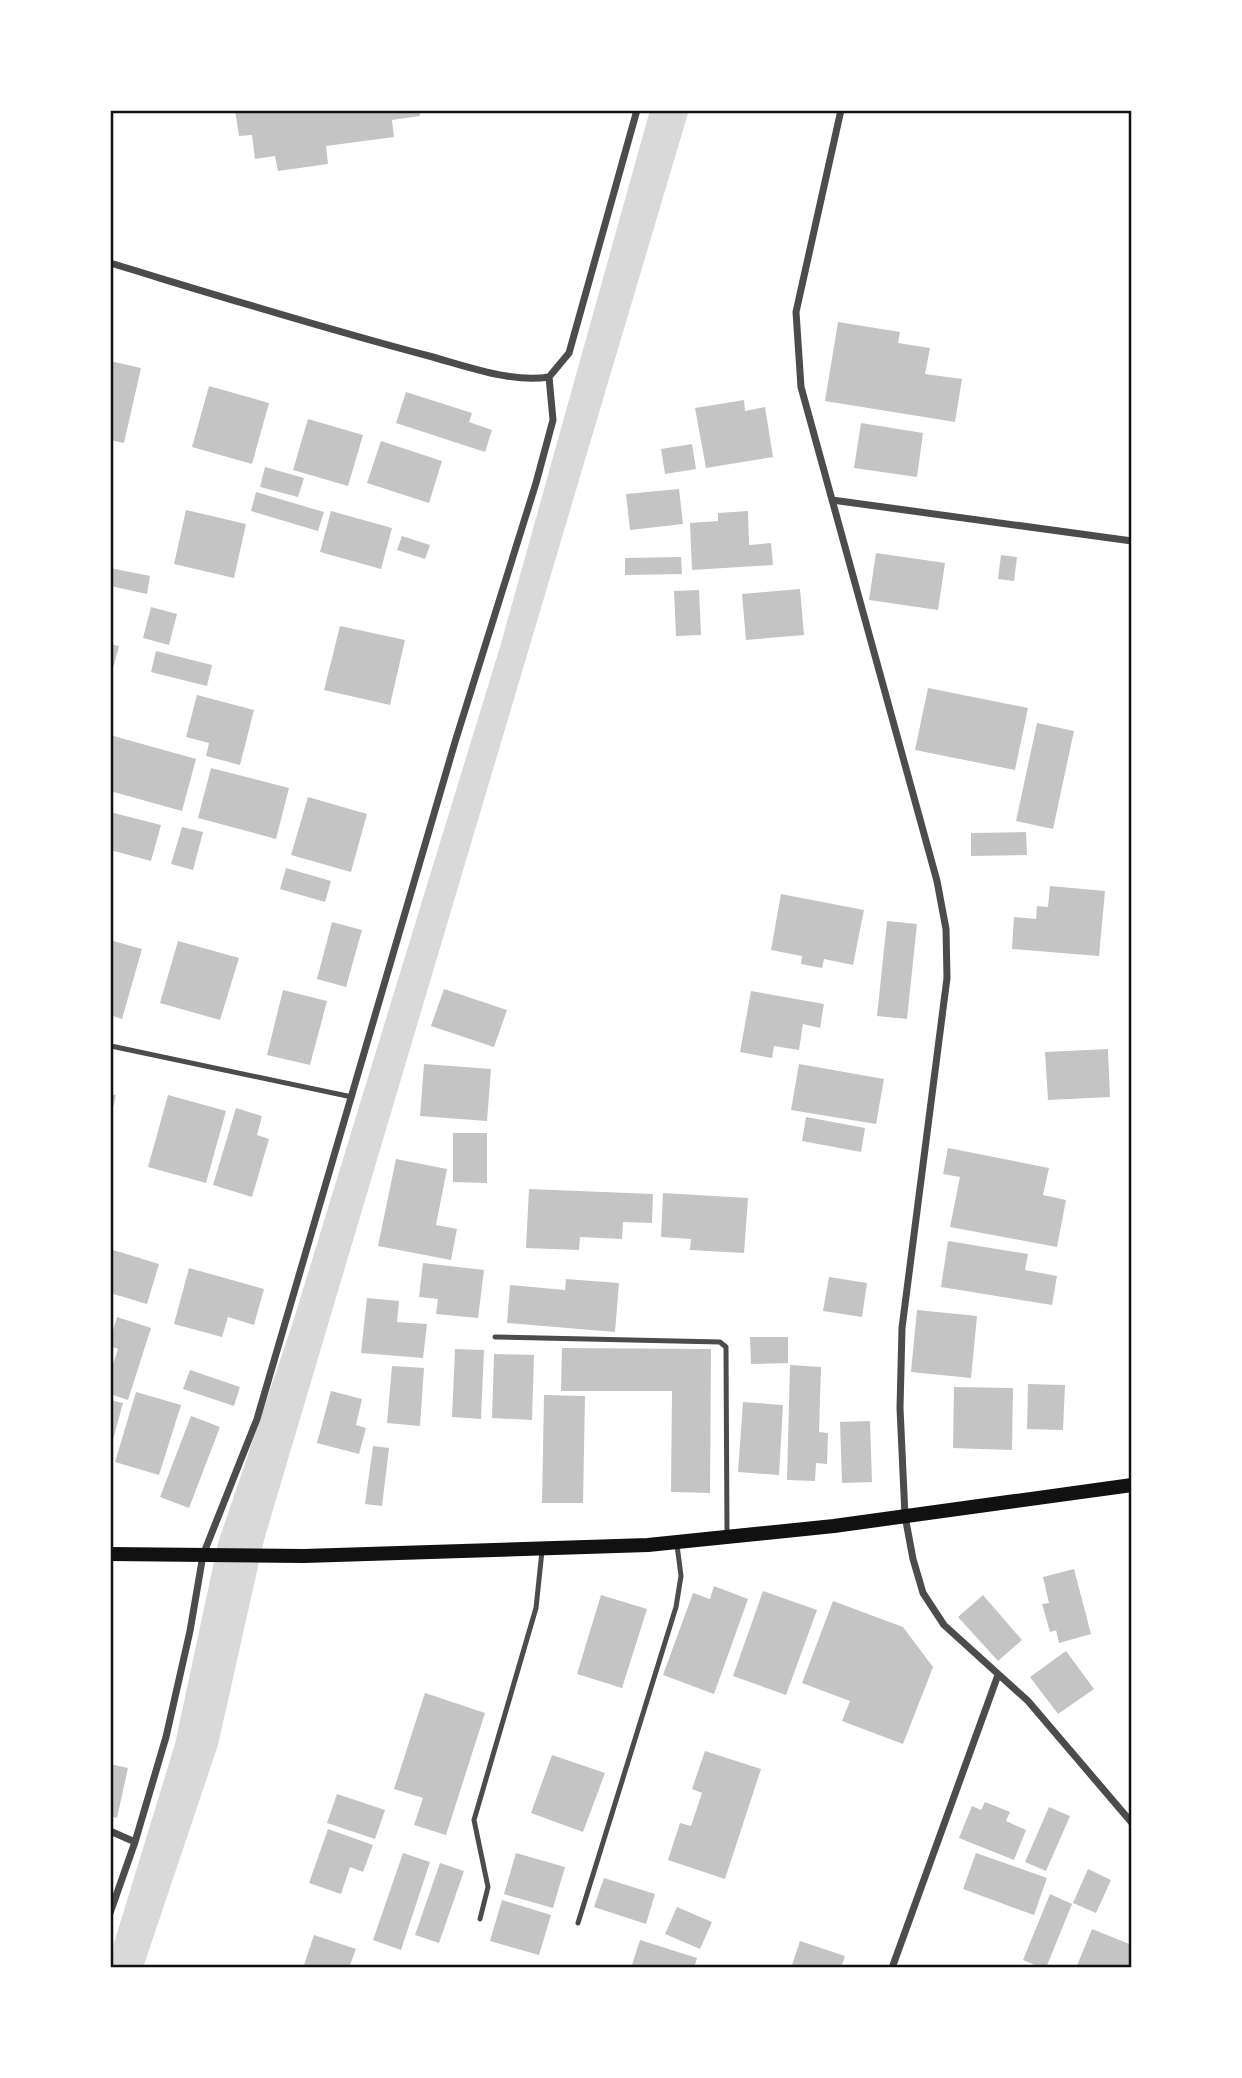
<svg xmlns="http://www.w3.org/2000/svg" width="1242" height="2078" font-family="Mulish,sans-serif">
<rect width="100%" height="100%" fill="#fff"/>
<path fill="#d9d9d9" d="M650,110H689L264,1540L218,1745L143,1968H110V1956L175,1744L218,1543L293,1322L500,647Z"/>
<path fill="#c4c4c4" d="M235,110H419L420,116L392,120L394,137L326,146L328,164L278,171L275,156L255,159L252,135L239,136Z
M838,322L900,332L898,343L930,348L925,374L962,379L955,422L825,401Z
M110,361L141,368L124,443L110,440Z
M209,386L269,403L252,464L192,447Z
M406,392L472,413L469,422L492,430L485,452L396,423Z
M744,400L745,411L765,407L773,457L706,468L695,408Z
M308,419L363,435L348,486L293,470Z
M861,423L923,433L917,477L854,468Z
M381,441L442,461L429,503L367,483Z
M692,444L696,469L665,474L661,449Z
M265,467L304,478L298,497L260,487Z
M679,489L683,524L630,530L626,494Z
M256,492L324,512L318,531L251,511Z
M186,510L246,524L234,578L174,564Z
M331,511L392,528L381,569L320,552Z
M748,511L749,545L771,543L773,565L692,570L690,523L718,521V513Z
M402,536L430,545L425,559L397,550Z
M876,553L945,563L938,610L869,600Z
M1001,555L1017,557L1014,581L998,579Z
M681,557L682,574L625,575V558Z
M110,568L150,576L147,594L110,586Z
M800,589L804,635L746,640L742,594Z
M699,590L701,635L676,636L674,591Z
M151,607L177,614L169,645L143,638Z
M340,626L405,640L390,705L324,690Z
M110,644L119,646L111,676H110Z
M156,651L212,665L207,686L151,672Z
M928,688L1028,708L1015,770L915,750Z
M197,695L254,710L240,765L206,756L209,743L186,737Z
M1037,723L1074,731L1053,829L1016,821Z
M110,735L196,759L182,811L110,791Z
M211,768L289,788L276,839L198,818Z
M308,797L367,814L351,872L291,855Z
M110,812L161,825L151,861L110,850Z
M182,827L203,832L193,870L171,864Z
M1026,832L1027,855L971,856V833Z
M286,868L331,881L325,902L280,889Z
M1050,886L1105,891L1099,956L1012,949L1014,917L1036,919L1037,906L1048,907Z
M781,894L864,910L853,965L824,959L822,968L801,964L802,956L771,950Z
M887,921L917,924L907,1019L877,1016Z
M332,922L362,930L346,987L317,979Z
M110,940L142,949L122,1019L110,1015Z
M178,941L239,958L220,1020L160,1003Z
M444,989L507,1010L494,1047L431,1026Z
M283,990L327,1001L310,1065L267,1055Z
M751,991L824,1004L820,1028L803,1024L799,1050L774,1046L772,1058L740,1052Z
M1108,1049L1110,1097L1048,1100L1045,1052Z
M424,1064L491,1069L487,1121L420,1116Z
M799,1064L884,1079L876,1124L791,1110Z
M110,1094L116,1095L111,1117H110Z
M168,1095L226,1111L206,1183L148,1167Z
M236,1108L262,1116L257,1135L269,1139L252,1197L213,1185Z
M806,1117L865,1128L861,1152L802,1141Z
M453,1133H487V1183L453,1182Z
M948,1148L1049,1168L1043,1195L1066,1200L1057,1247L950,1227L960,1177L943,1174Z
M396,1159L447,1169L436,1225L457,1229L451,1260L378,1246Z
M529,1189L653,1194L652,1223L623,1222L622,1239L580,1237L579,1250L526,1248Z
M663,1193L748,1198L744,1253L690,1250L691,1239L661,1237Z
M948,1241L1028,1254L1025,1270L1057,1276L1052,1305L941,1287Z
M110,1249L159,1264L147,1304L110,1293Z
M423,1263L484,1270L478,1318L436,1314L438,1299L419,1297Z
M189,1268L264,1289L254,1325L228,1317L222,1337L174,1324Z
M829,1277L867,1283L862,1317L823,1311Z
M566,1279L619,1283L615,1332L507,1323L510,1285L565,1290Z
M367,1298L399,1301L397,1322L427,1324L423,1358L361,1353Z
M917,1310L977,1316L971,1378L911,1372Z
M117,1317L151,1328L128,1400L110,1394V1373L118,1349L110,1346V1340Z
M750,1337H788V1363L751,1364Z
M562,1348L711,1349L710,1493L671,1492L672,1391H561Z
M455,1349L484,1350L481,1419L452,1417Z
M494,1354L534,1355L532,1420L492,1418Z
M790,1365L821,1367L819,1432L828,1433L827,1464L816,1463L815,1481L787,1480Z
M392,1366L424,1368L420,1426L387,1423Z
M190,1370L240,1387L234,1406L183,1389Z
M1028,1384L1065,1385L1063,1430L1027,1429Z
M954,1387L1013,1388L1012,1450L953,1448Z
M331,1391L362,1399L356,1425L366,1428L359,1454L317,1443Z
M136,1392L181,1405L159,1475L115,1462Z
M544,1395L585,1396L583,1503H542Z
M110,1400L123,1403L111,1447H110Z
M743,1402L783,1405L779,1475L738,1472Z
M191,1416L220,1427L189,1508L160,1497Z
M870,1421L872,1482L842,1483L840,1422Z
M373,1446L389,1448L382,1506L365,1504Z
M1074,1569L1091,1634L1059,1643L1056,1630L1050,1632L1042,1604L1049,1603L1043,1577Z
M714,1586L748,1599L714,1694L663,1675L693,1593L710,1599Z
M763,1591L817,1610L786,1695L733,1676Z
M601,1595L647,1609L622,1688L577,1674Z
M983,1595L1022,1640L998,1661L958,1617Z
M833,1601L903,1627L933,1667L903,1744L842,1721L850,1701L802,1683Z
M1066,1651L1094,1689L1058,1714L1030,1677Z
M425,1693L485,1713L446,1835L414,1825L423,1798L394,1789Z
M705,1751L761,1769L725,1879L668,1860L680,1823L691,1826L702,1793L692,1789Z
M552,1755L605,1773L583,1832L531,1813Z
M110,1764L128,1768L117,1818L110,1816Z
M337,1794L385,1810L375,1839L327,1823Z
M985,1802L1010,1812L1006,1821L1026,1830L1014,1860L959,1838L972,1806L981,1810Z
M1049,1807L1070,1816L1046,1871L1025,1862Z
M328,1829L373,1845L363,1872L350,1867L341,1894L309,1883Z
M403,1853L430,1862L401,1950L373,1940Z
M516,1853L565,1867L553,1908L504,1894Z
M976,1853L1047,1878L1034,1915L963,1889Z
M440,1863L464,1871L439,1943L415,1935Z
M1088,1869L1111,1880L1096,1913L1073,1903Z
M604,1878L655,1894L646,1924L594,1907Z
M1050,1894L1072,1904L1046,1968H1042L1023,1960Z
M502,1900L551,1915L539,1955L490,1941Z
M677,1907L712,1922L700,1949L665,1934Z
M1092,1929L1132,1945V1968H1076Z
M314,1935L356,1949L349,1968H303Z
M640,1940L697,1958L694,1968H631Z
M800,1941L845,1956L841,1968H791Z"/>
<g fill="none" stroke-linecap="round" stroke-linejoin="round">
<path stroke="#4c4c4c" stroke-width="5" d="M111,1046L352,1097
M495,1337L720,1342L726,1347L727,1534
M480,1919L488,1887L474,1820L536,1608L542,1551
M578,1923L676,1607L681,1576L677,1545"/>
<path stroke="#4c4c4c" stroke-width="7" d="M841,110L796,312L801,387L937,881L946,929L947,978L902,1328L900,1408L905,1516L913,1559L923,1593L944,1625L1028,1701L1132,1823
M110,263C216,295 322,328 429,356C466,366 510,383 549,377
M549,377L569,353L637,110
M832,500L1132,541
M110,1831L135,1842
M110,1913L135,1842L166,1737L190,1631L203,1555L257,1419L455,742L536,483L553,420L549,377
M892,1968L998,1675"/>
<path stroke="#111" stroke-width="14" d="M110,1554L304,1556L648,1545L834,1526L1132,1485"/>
</g>
<rect width="1242" height="2078" fill="none" stroke="#ffffff" stroke-width="224"/>
<rect x="112" y="112" width="1018" height="1854" fill="none" stroke="#111" stroke-width="2.5"/>
</svg>
